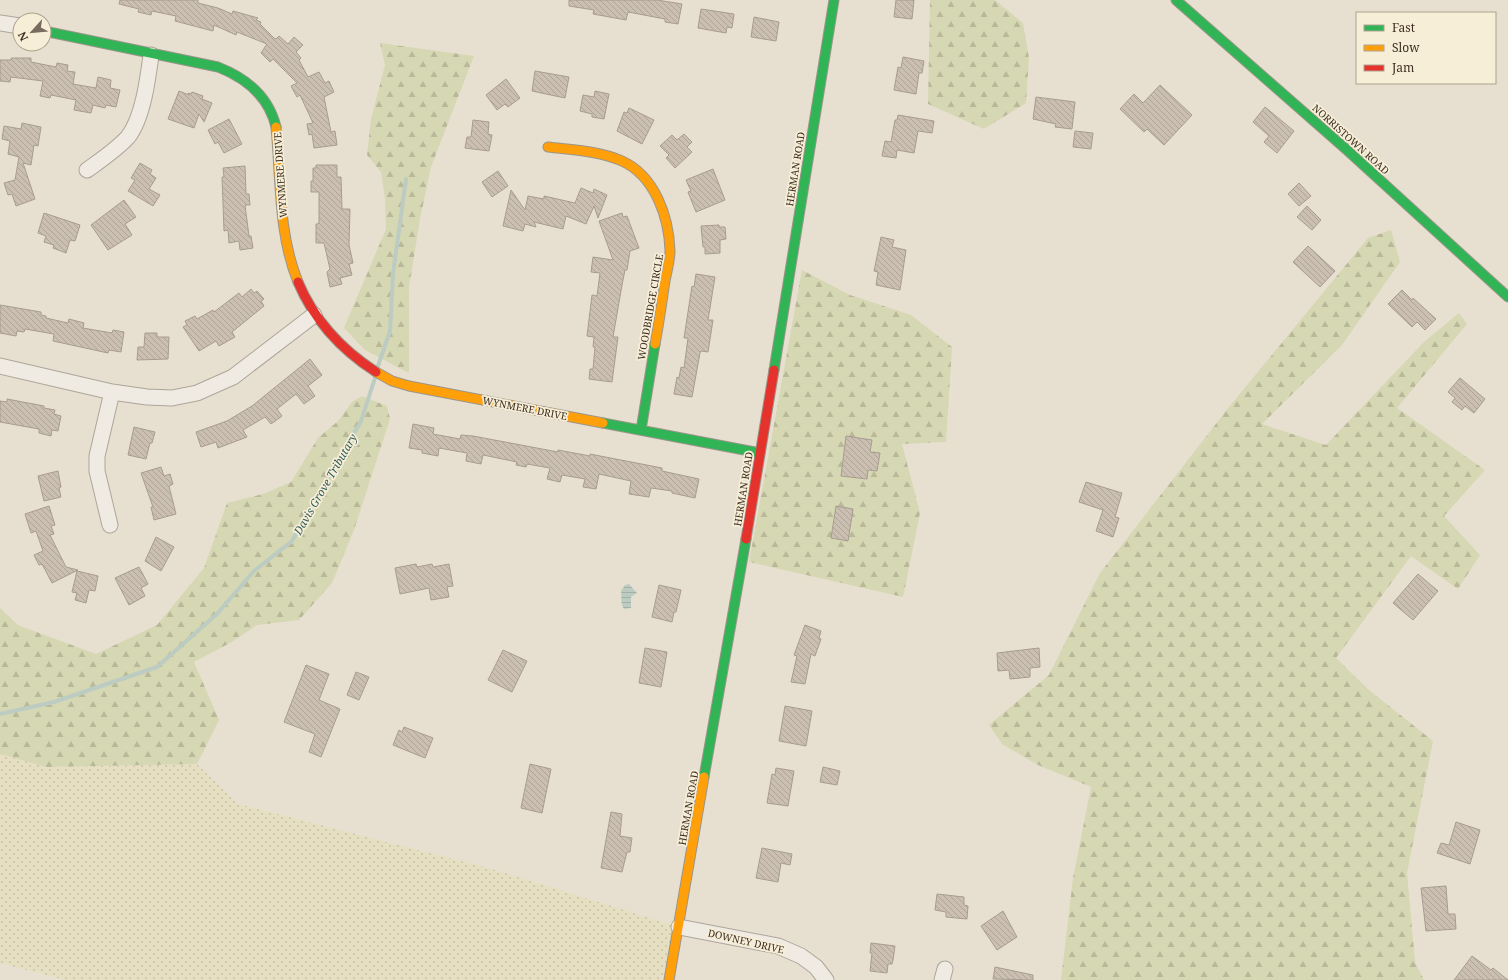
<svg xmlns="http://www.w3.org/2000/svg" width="1508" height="980" font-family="'Noto Serif',serif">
<defs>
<pattern id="farmland-dots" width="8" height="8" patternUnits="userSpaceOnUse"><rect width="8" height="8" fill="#e6dfc2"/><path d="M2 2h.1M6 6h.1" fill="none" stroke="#c6c0a6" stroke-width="1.8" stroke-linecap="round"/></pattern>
<pattern id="forest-firs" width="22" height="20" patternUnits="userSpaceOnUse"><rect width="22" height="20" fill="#d6d7b3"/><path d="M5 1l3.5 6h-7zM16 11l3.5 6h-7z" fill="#b9b99a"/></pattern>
<pattern id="water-rules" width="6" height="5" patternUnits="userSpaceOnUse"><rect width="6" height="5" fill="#bcccc2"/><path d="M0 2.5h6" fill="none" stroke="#a2b0a6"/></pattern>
<pattern id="building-back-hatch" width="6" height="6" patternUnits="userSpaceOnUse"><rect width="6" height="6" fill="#cbbfb2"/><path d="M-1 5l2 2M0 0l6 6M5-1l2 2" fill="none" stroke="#afa499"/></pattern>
</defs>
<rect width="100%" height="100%" fill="#e7e0d1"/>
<path fill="url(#farmland-dots)" d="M0,754L46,767L197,764L238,804L492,869L679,927L667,980H65L0,963Z"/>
<path fill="url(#forest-firs)" d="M930,0H995L1023,23L1029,58L1026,103L984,129L928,104Z
M380,43L474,56L431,167L420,219L409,288V373L365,350L344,328L386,229L385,199L381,172L367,155L371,119L385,65Z
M1391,230L1400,262L1342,345L1262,424L1326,445L1424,342L1459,313L1467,324L1397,408L1485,470L1444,516L1480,555L1458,589L1411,556L1336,658L1369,690L1433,741L1407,873L1415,962L1424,980H1061L1073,878L1091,787L1038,765L1002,744L989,725L1049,675L1100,573L1229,407L1368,238Z
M802,270L850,295L911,315L952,347L946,442L902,444L920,513L903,597L749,562Z
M362,396L387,406L390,419L354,530L332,583L299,620L257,625L230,643L194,662L219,720L197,764L46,767L0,754V608L18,625L96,654L157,625L204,568L227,503L263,494L291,482L318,438L338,421L352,402Z"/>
<path fill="url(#water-rules)" d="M629,584L637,593L631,597V608L624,609C620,603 622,597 621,591L625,585Z"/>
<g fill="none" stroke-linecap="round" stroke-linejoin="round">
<path stroke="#bcccc2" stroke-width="4" d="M378,366L390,331L393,274L406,179
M0,714L54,702L157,667L217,614L254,571L292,541L361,421L375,378"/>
</g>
<path fill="url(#building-back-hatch)" stroke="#a89c90" d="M120,0H198V3L218,8L232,14L233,11L258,18L256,20L261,22L260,24L274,38L276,39L279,36L288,44L294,37L303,45L296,52L301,58L299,60L308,77L319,72L325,83L329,81L334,92L324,97L331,132L335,131L337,145L314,148L312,134L309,135L307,124L313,123L300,95L297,97L291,86L297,83L273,59L270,62L261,53L267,44L237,32L236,35L214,25L213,31L175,21L176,16L152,11L151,15L138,12L139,9L119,4Z
M569,0H657L682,4L678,24L665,22V19L628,12L626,20L593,14L594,10L569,6Z
M896,0H914L912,19L894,17Z
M701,9L734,14L732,28L727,27L726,33L698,28Z
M754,17L779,22L776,41L751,37Z
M903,57L924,61L922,73H919L916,94L894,90L898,67L901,68Z
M11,58H31V62L56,67L57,63L68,65L67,71L75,72L73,84L96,88L98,77L111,80L110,88L120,90L116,107L106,105L105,108L93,105L91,113L74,110L76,100L51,95L50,98L40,96L43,81L11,77L10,82L0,81V60H11Z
M535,71L569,77L565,98L532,91Z
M506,79L520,98L508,107L505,104L497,110L486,95Z
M1160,85L1192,115L1164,145L1147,129L1144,132L1120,109L1134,94L1143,103Z
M179,91L189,95L188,93L191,94L192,92L203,96L202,99L212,103L204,122L199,114L194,128L168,119Z
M595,91L609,94L604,119L592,117V114L580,111L583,95L594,97Z
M1036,97L1075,102L1072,129L1055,127L1056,124L1033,119Z
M1265,107L1294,131L1277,153L1264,142L1269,136L1253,122Z
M629,108L654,120L642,144L617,131L624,112L627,113Z
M898,115L934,121L932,133L918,131L914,153L897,150L896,158L882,156L885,141L891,142L895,120H897Z
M229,119L242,144L224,153L218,142L215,144L208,130Z
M473,120L489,122L488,134L492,135L489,151L465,148L467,137H471Z
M22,123L41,127L38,146L34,145L31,165L23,163L35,199L16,206L12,194L8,195L4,183L15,180L19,157L8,154L10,141L2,139L4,126L21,129Z
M1075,131L1093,133L1091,149L1073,147Z
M684,134L692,142L687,147L692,152L675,168L666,158L669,155L660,146L672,135L677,140Z
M140,163L152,170L150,174L156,178L149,189L160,195L153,206L128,191L135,180L131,178Z
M316,165H337V177H341L342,209H350L349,245L353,263L349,264L352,275L340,278L342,284L330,287L327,272L330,269L324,243H316V224H318L319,222V192H311V181H313V168H316Z
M245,166L246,194H249L250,205H245L249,236H251L253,248L240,250L239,241L229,243L228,230L224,231L222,177H224L223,168Z
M713,169L725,200L696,212L688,192L691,191L686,180Z
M498,171L508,186L492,197L482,182Z
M1299,183L1311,196L1299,206L1288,194Z
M581,188L593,193L594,189L607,195L598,218L594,206L586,224L566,216L563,229L534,222L536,227L525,224L523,231L503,226L511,190L525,210L528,196L544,199V196L575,203Z
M124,200L136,217L125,224L132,235L108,250L91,225Z
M1307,206L1321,220L1312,230L1297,217Z
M44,213L80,225L75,241L70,240L66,253L53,248L54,245L44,242L46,236L38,233Z
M622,213L623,217L627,216L639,248L630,251L627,270H625L622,285L613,337H618L612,382L589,379L590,369H593L595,347H593L594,337L587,336L592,295L597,296L600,273L591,272L593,257L613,260L599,221Z
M719,225V227H725L726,239L720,240V253L705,254V247H703L701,226Z
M881,237L894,240L892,247L906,250L900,290L876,285L878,272L874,271Z
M1308,246L1335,271L1320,287L1293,262Z
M696,274L715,277L708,320H713L708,352L701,351L700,353L692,397L674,394L677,377L679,378L681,367L684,368L688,338H684L692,286L694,287Z
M251,289L254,293L257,291L264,299L261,301L264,306L232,332L235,337L219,346L216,341L199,351L183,327L187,325L185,321L195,316L197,319L213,310L214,312L239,293L242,297Z
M1402,290L1412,300L1413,298L1436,319L1425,330L1417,322L1412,327L1388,304Z
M0,305L41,312V315L46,316V318L68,323L69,319L84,323L83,328L112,333L113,330L124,332L121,352L109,350L108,353L53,341L54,334L25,329L24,332L17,331L16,336L0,333Z
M145,333H157V337H169L168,359L137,360L138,347H144Z
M310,359L322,375L308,386L315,396L304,404L296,394L277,409L282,416L271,424L265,417L243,430L247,437L218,448L216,442L201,447L196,432L227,421L252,406Z
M1460,378L1485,399L1474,413L1465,406L1462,410L1452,402L1455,398L1448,392Z
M7,399L44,406V408L55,410L54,414L61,416L58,431L52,430L51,436L39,433V429L0,422V401L7,402Z
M413,424L434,428L433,434L460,439L461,435L473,436L558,452V450L590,456V454L662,468V471L699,479L695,498L672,493V491L651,488L649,497L629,494L631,481L599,474L596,489L583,487L585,479L562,475L560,482L547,479L550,468L527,464L526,467L516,465L517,462L483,455L481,464L466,461L467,453L439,448L438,456L422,453V450L409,448Z
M134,427L155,432L152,443H150L146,459L128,455Z
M846,436L872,440L870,452L880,453L877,471L868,470L867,479L841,476Z
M161,467L164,476L170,474L173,484L169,486L176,514L154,520L151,507H153L141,473Z
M58,471L61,487L59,488L61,497L44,501L38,476Z
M1086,482L1122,493L1115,517L1119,518L1113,537L1096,531L1103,510L1079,502Z
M49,506L55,525L51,526L54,534L50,535L66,567L78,570L52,583L42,564L39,565L34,555L43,551L36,531L31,533L25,514Z
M836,506L853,509L848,541L831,538Z
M156,537L174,547L161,571L145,561Z
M416,564L417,567L432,564L433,567L449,564L453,586L447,587L449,597L431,600L429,588L400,594L395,568Z
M139,567L148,584L141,588L145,596L129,605L115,578Z
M77,571L98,576L95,591L89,590L86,603L75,600L77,593L72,592Z
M1418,574L1438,591L1413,620L1393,603Z
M659,585L681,590L676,612H674L672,622L652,617Z
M805,625L821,631L819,638L821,639L815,656L811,654L805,684L791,682L797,656L794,655Z
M645,648L667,652L661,687L639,683Z
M1039,648L1040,667L1030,668V677L1010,679L1009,670L998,671L997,653Z
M503,650L527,661L512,692L488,680Z
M306,665L329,674L319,700L340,709L321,757L309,752L315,734L284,722Z
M356,672L369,677L359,700L347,695Z
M785,706L812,711L806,746L779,741Z
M404,727L433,738L425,758L393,745L399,730L402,732Z
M530,764L551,769L542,813L521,808Z
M823,767L840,771L837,785L820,782Z
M776,768L794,771L788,806L767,803L772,774L775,775Z
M611,812L622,814L620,836L632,838L630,852H627L622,872L601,868Z
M1456,822L1480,830L1470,864L1437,853L1441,843L1449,845Z
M762,848L792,854L790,865L781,863L778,882L756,878Z
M1446,886L1448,914H1455L1456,929L1426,931L1421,888Z
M937,894L964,897V905L968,906L967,919L946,917V912L935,910Z
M1003,911L1017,937L997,950L981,926Z
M871,943L895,946L893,960L892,964H888L887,973L870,971L872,953H870Z
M1472,956L1491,970L1493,968L1508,980H1454Z
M995,967L1033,975V980L993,979Z"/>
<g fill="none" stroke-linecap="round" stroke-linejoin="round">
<g stroke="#ada599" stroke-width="17">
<path id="street" d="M0,23L20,26
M87,170C101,160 116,150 128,137C143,118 148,78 151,55
M0,366L112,392L147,397L172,398L197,393L233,377L314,315
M110,525L97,471V456L112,392
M679,927L778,946L801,956L816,967L826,980
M942,980L945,969"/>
</g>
<g stroke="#9c958a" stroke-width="11">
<path id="fast" d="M1176,0L1347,150L1508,297
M44,31L218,67C246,78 269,97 276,127
M774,370L834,0
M603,423L760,453
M641,430L655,344
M704,777L746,539"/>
</g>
<g stroke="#9c958a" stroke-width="11">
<path id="slow" d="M276,127C281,179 278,233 298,282
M548,147C573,150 599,151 622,161C655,176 669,217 670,251C670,260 667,271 665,281C662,302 659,323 655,344
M376,372L392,381L409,386L603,423
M669,980L704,777"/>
</g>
<g stroke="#9c958a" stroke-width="11">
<path id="jam" d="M298,282C314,320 342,350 376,372
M746,539L774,370"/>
</g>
<use href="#street" stroke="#efebe3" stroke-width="15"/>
<use href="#fast" stroke="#30b455" stroke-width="9"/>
<use href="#slow" stroke="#ff9f0a" stroke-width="9"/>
<use href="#jam" stroke="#e5322d" stroke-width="9"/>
</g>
<g text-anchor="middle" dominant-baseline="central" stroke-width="3.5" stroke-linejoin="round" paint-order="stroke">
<g font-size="10" fill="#3d2e20" stroke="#f7eed8">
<text transform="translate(1351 139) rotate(42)">NORRISTOWN ROAD</text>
<text transform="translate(795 169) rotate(-81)">HERMAN ROAD</text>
<text transform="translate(280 175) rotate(-94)">WYNMERE DRIVE</text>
<text transform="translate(650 307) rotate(-80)">WOODBRIDGE CIRCLE</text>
<text transform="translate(525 408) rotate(11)">WYNMERE DRIVE</text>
<text transform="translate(743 489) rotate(-81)">HERMAN ROAD</text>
<text transform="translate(688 808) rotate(-80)">HERMAN ROAD</text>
<text transform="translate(746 941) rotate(13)">DOWNEY DRIVE</text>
</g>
<g font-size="11" font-style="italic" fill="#2f5d5a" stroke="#f7eed8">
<text transform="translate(325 484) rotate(-60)">Davis Grove Tributary</text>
</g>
</g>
<rect x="1356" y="12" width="140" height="72" fill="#f7eed8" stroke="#ada18e"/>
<rect x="1364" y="25" width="20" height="6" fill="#30b455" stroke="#ada18e"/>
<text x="1392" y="32" font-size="12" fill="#3d2e20">Fast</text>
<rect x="1364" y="45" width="20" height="6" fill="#ff9f0a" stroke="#ada18e"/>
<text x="1392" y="52" font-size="12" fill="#3d2e20">Slow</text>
<rect x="1364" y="65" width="20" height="6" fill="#e5322d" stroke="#ada18e"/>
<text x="1392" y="72" font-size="12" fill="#3d2e20">Jam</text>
<g transform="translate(32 32) rotate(243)"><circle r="19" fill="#f7eed8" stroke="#ada18e"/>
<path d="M0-3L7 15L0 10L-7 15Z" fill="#786c5e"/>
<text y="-6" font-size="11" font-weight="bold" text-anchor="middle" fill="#3d2e20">N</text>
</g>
</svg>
